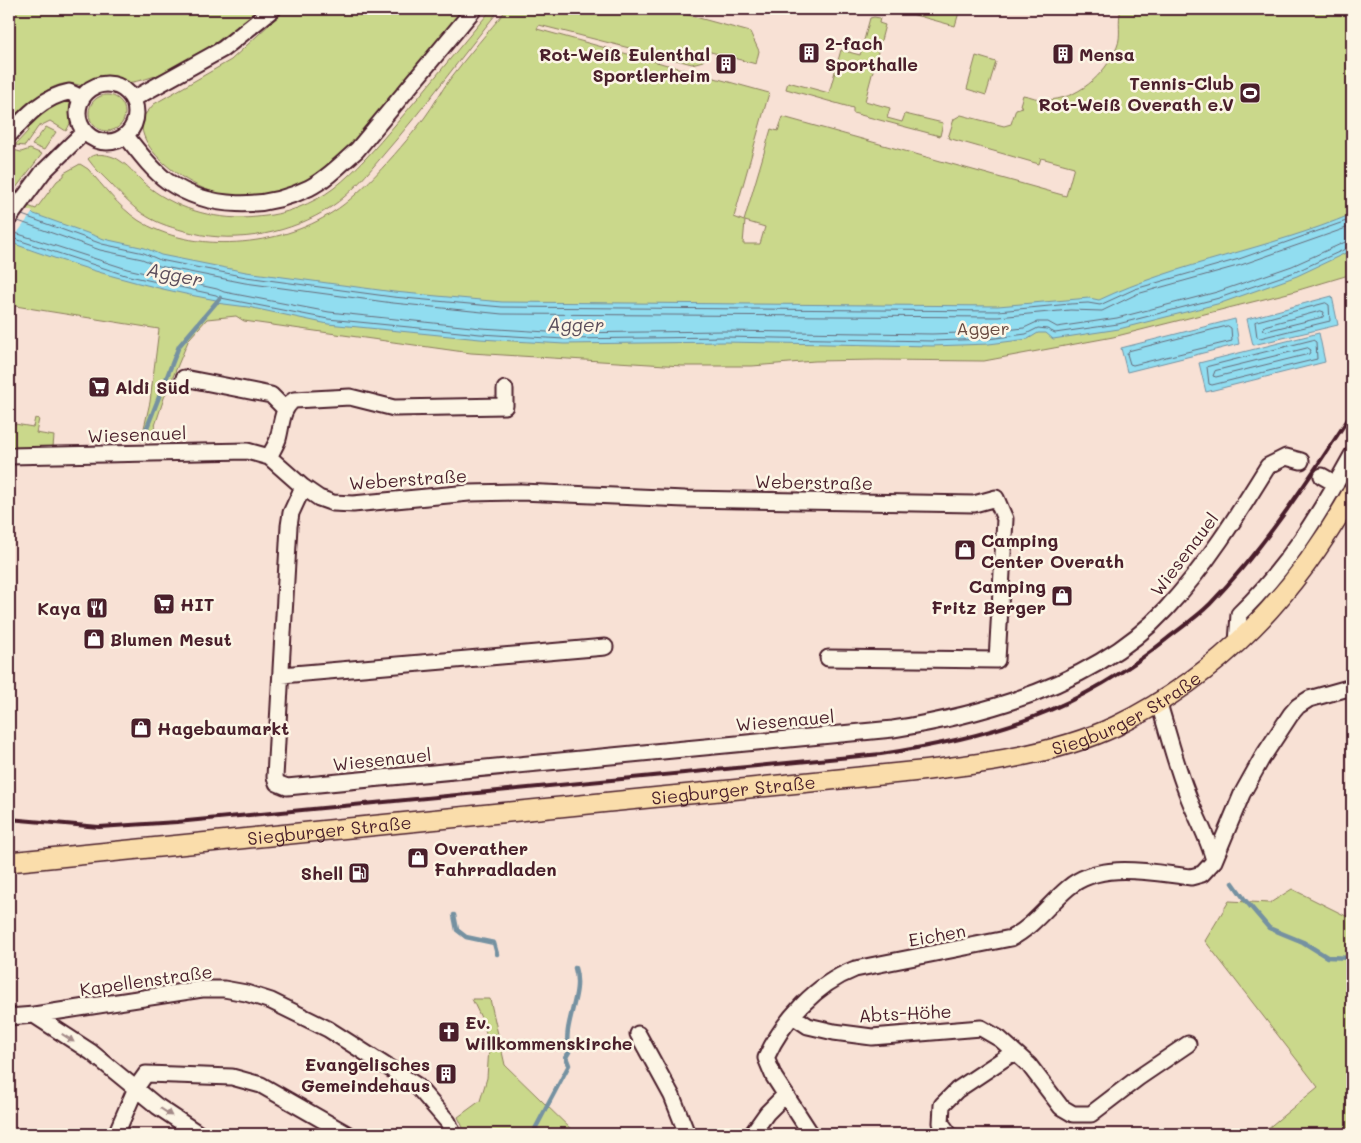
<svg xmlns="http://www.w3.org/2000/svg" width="1361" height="1143" font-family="Mali,sans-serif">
<rect width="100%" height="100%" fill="#f8e1d5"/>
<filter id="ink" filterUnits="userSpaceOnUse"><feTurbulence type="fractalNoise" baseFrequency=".02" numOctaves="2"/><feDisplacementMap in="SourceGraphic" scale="10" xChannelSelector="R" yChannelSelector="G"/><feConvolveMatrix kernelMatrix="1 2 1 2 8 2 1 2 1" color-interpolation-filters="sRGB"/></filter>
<g filter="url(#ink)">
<path fill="#cad88b" stroke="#8a7c5b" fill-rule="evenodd" d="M9,9H259C220,40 177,76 127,83C111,74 97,74 84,87C53,72 27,108 9,127Z
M286,9H465C440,39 415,69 390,99C374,117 360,137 343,154C298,198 237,213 182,177C163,164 138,143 142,118L154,104L231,60Z
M492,9H500C461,57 425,107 384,154C368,173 352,193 331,207C292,233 238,244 193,233C151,223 139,215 111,184C103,176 94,168 88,159C94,151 112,155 119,160C131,167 139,180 150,188C180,211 220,221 257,217C284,215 313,204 334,188C357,170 376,147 395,125C428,87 459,47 492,9Z
M507,9H666L750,32L759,51L756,64L707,51L703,61L692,64L539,25L537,29L769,93L734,217L744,221L771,129L778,131L783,117L1066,196L1074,167L1041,158L1039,164L948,138L954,119L961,115L1004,126L1011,124L1016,109L1023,107L1020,105L1023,95C1031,96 1038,100 1046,100C1077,100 1105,75 1117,47C1122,35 1117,22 1121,9H1352V274L1292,292L1113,337L984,361L877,360L815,361L752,366H682L471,353L244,321L236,316L207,319L189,339L164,398L150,441H141L150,402L159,329L9,305V199L36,209L57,181L64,176V173L80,164L88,169C103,186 119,207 138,220C193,255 280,247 333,212C361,195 405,144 425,117C434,105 441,91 450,79C468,55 488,32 507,9ZM745,221L765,227L760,244H743Z
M893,9H960L955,26Z
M874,17L880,18L879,23L885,25L865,101L890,108L887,118L902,122L905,114L943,123L940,136L853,113V108L786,89L788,82L829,93L841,50L860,55L870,18Z
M976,56L996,62L986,95L967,89Z
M89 113a18 18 0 1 1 36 0a18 18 0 1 1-36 0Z
M64,98L70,100C75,110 72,122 66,131L50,121L38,127L25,146L15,145L28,131V122Z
M46,127L56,132L44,150L32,145Z
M9,149L21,152L30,149L42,154L9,197Z
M35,418L39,419L36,433L54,436L53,447L50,449L9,448V423L33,427Z
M1292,889L1352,919V1134H1261L1318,1087L1205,941L1229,901L1270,903Z
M472,999H490L505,1065L576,1134H466L458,1117L480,1101L487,1078L489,1047L484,1024Z"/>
<path fill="#91ddf0" stroke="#7591a1" d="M9,205L104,239L145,248L161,255L246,272L394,292L502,302L998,306L1089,298L1099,300C1179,262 1270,249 1352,214V250L1297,276L1221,303L1119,329L1053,339L1046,333H1038L1028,339L989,344L932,346L725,342L564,344L480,339L328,324L248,307L216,303V300C144,287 76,267 9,242Z
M1332,296L1338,325L1253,345L1247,319Z
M1235,319L1239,344L1127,372L1121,348Z
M1319,333L1325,362L1206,392L1199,363Z"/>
<path fill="#f8e1d5" d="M9,202L33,212L9,244Z"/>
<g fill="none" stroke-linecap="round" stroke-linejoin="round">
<path stroke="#666b7a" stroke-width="1" d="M22,215L102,244L144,253L160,260L246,277L393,297L502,307L998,311L1070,304L1088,303L1100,305L1135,289L1239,259L1352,219
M18,221L100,250L142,259L159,266L245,283L393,303L502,314L998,317L1070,310L1102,311L1137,294L1241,265L1352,226
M9,231L127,269L217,289L224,292L329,312L481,328L564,333L725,331L932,334L988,332L1024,328L1037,322H1048L1057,327L1117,318L1217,292L1292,266L1352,239
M9,237L125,275L216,295L221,298L328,319L480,334L564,339L725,337L932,341L988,339L1026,334L1038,328L1047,329L1055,333L1118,324L1219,298L1295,272L1352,246
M1326,303L1329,305L1330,321L1260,338L1257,337L1255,322Z
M1321,311L1324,312L1323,317L1266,331L1263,329L1265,326Z
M1228,326L1231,328L1232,341L1133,365L1130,364L1127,354L1129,351Z
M1313,340L1316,342L1317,359L1212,385L1209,384L1207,367Z
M1308,348L1311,350L1309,354L1216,377L1213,376L1215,371Z"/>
<path stroke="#7591a1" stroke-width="4.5" d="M146,430L179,346L220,298
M1233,883L1245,900L1269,928L1303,942L1327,957L1352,958
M454,915L457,930L466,937L494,943L497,954
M543,1134L535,1129L569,1065L566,1057L569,1052C561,1024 584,996 575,968"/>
<g stroke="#4a1f2b" stroke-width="19">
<path id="minor" d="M78 113a29 29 0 1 1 58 0a29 29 0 1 1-58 0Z
M133,99L223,49L273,9
M9,135C26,116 43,97 69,92L82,98
M126,136C138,151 151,169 167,181C209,210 264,210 309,188C327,179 342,163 357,150L474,9
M9,218L43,172L84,132
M184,378L271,395L285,409
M9,456L247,451L269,457L303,487L291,513L289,526L275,777L277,783L287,787L893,729C988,714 1099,682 1166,609C1206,566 1237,516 1268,466L1286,457L1301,461
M269,457C272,451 276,445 278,439C282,425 281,408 294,400L350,397L394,408L505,406V389
M1322,476L1336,484
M303,487L319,498L333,503L353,504L469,493L521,492L685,499L974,504L996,498L1005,519L997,660L828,658
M1237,643L1239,614C1287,568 1320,513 1352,455
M282,675L605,647
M1158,701C1168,732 1175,763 1187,793C1195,816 1209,838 1214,861
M34,1015L202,989H224L246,993L271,1001L328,1029L416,1085L448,1122L453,1134
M793,1016L808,1026L834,1032L872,1037L981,1028L1000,1039L1029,1065L1061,1107L1073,1114H1091L1138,1078L1188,1044
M9,1017L34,1015L91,1052L157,1106L199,1134
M638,1034L672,1096L687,1134
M116,1134L136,1088L146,1074L232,1077L261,1085L347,1134
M752,1134L767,1113L785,1095
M811,1134L774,1077L766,1058C783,1020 816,984 855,969L1011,938C1033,927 1049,904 1068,888C1100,860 1153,873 1191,877L1202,874L1214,861L1242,794L1262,758L1291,714L1298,706L1309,699L1352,687
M949,1134L941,1123L942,1105L957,1090L1014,1052"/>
</g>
<g stroke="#4a1f2b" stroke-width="22">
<g id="major">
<path id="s1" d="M9,862L910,772C976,765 1055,755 1116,726C1222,674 1295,594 1352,493"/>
</g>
</g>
<use href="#minor" stroke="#fcf5e5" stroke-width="15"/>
<use href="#major" stroke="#faddab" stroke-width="19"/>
<path stroke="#4a1f2b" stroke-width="4" d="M9,819L99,827L177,822L881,754C993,737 1079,711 1168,638C1182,627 1197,617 1210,604C1265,547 1308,480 1352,413"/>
</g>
<defs><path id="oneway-solid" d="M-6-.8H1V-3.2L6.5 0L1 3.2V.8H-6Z" transform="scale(1.25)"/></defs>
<g fill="#a38a88">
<use href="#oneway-solid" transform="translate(68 1038) rotate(33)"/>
<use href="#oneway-solid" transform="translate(166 1112) rotate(34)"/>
</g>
</g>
<defs>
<g id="building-square" transform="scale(1.125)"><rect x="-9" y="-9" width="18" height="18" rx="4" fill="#4a1f2b" stroke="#fcf5e5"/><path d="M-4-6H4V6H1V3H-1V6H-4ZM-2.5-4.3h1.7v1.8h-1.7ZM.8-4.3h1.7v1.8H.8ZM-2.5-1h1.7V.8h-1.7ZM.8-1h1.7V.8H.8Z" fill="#fff"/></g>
<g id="stadium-square" transform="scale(1.125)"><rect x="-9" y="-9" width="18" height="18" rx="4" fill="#4a1f2b" stroke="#fcf5e5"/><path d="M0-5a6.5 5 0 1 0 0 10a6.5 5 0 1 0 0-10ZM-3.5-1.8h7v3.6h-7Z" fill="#fff"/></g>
<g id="supermarket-square" transform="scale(1.125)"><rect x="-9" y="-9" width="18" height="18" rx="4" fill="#4a1f2b" stroke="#fcf5e5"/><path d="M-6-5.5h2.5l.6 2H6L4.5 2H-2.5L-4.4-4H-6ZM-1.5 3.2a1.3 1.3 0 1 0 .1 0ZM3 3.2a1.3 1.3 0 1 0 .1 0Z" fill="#fff"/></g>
<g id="shop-square" transform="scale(1.125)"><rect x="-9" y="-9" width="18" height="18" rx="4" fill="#4a1f2b" stroke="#fcf5e5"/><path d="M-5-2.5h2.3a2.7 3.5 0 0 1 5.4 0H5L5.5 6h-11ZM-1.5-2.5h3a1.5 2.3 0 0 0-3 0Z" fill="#fff"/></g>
<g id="restaurant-square" transform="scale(1.125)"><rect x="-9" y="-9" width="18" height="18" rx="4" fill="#4a1f2b" stroke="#fcf5e5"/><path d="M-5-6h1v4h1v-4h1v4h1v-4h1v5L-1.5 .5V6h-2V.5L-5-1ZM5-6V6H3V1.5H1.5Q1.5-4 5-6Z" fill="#fff"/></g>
<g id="fuel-square" transform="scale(1.125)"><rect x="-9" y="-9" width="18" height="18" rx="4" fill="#4a1f2b" stroke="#fcf5e5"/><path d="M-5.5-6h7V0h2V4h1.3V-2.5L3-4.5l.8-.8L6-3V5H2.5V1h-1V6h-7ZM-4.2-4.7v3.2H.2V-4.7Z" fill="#fff"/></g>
<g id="church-square" transform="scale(1.125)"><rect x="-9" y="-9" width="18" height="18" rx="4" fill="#4a1f2b" stroke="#fcf5e5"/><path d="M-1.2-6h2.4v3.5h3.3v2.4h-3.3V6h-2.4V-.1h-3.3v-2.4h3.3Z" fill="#fff"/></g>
</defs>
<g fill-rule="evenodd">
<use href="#building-square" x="809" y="53"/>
<use href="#building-square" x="1063" y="54"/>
<use href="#building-square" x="726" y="64"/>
<use href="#stadium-square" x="1250" y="93"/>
<use href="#supermarket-square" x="99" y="387"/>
<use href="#shop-square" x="965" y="550"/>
<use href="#shop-square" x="1062" y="596"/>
<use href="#supermarket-square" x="164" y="604"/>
<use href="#restaurant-square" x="97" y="608"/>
<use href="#shop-square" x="94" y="639"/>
<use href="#shop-square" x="141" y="728"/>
<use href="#shop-square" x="418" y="858"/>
<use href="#fuel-square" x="359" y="873"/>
<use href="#church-square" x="449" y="1032"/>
<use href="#building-square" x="446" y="1074"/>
</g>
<g text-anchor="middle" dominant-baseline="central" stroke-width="5" stroke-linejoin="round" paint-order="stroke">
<g font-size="18" font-weight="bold" fill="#4a1f2b" stroke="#fcf5e5" text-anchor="start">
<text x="825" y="43">2-fach<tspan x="825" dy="21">Sporthalle</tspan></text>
<text x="710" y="54" text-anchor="end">Rot-Weiß Eulenthal<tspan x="710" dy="21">Sportlerheim</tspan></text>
<text x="1079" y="54">Mensa</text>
<text x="1234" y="83" text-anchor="end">Tennis-Club<tspan x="1234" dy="21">Rot-Weiß Overath e.V</tspan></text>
<text x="115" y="387">Aldi Süd</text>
<text x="981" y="540">Camping<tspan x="981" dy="21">Center Overath</tspan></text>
<text x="1046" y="586" text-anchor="end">Camping<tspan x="1046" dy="21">Fritz Berger</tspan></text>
<text x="180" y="604">HIT</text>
<text x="81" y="608" text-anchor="end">Kaya</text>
<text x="110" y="639">Blumen Mesut</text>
<text x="157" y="728">Hagebaumarkt</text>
<text x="434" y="848">Overather<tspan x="434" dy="21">Fahrradladen</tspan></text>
<text x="343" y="873" text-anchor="end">Shell</text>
<text x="465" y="1022">Ev.<tspan x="465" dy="21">Willkommenskirche</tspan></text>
<text x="430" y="1064" text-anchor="end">Evangelisches<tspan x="430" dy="21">Gemeindehaus</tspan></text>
</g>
<g font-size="18" fill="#6a4d43" stroke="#fcf5e5">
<text x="983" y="328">Agger</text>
</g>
<g font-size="18" fill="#4a1f2b" stroke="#fcf5e5">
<text transform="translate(137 434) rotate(-2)">Wiesenauel</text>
<text transform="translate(408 479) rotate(-4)">Weberstraße</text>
<text transform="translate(814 482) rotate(1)">Weberstraße</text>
<text transform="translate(1184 554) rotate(-53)">Wiesenauel</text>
<text stroke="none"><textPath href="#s1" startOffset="1132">Siegburger Straße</textPath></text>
<text transform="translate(785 720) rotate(-5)">Wiesenauel</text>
<text transform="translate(382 759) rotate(-6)">Wiesenauel</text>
<text stroke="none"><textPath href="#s1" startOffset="728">Siegburger Straße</textPath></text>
<text stroke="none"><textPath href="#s1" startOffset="322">Siegburger Straße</textPath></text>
<text transform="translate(937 935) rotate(-10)">Eichen</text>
<text transform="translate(146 980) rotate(-8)">Kapellenstraße</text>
<text transform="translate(905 1013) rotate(-3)">Abts-Höhe</text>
</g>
<g font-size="19" font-style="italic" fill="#5c4e5c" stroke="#fcf5e5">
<text transform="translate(175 274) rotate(12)">Agger</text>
<text transform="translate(576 324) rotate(1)">Agger</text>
</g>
</g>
<rect width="1361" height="1143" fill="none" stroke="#fcf5e5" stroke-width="30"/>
<rect x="15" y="15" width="1331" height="1113" fill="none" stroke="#4a1f2b" stroke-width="2" filter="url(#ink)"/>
</svg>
